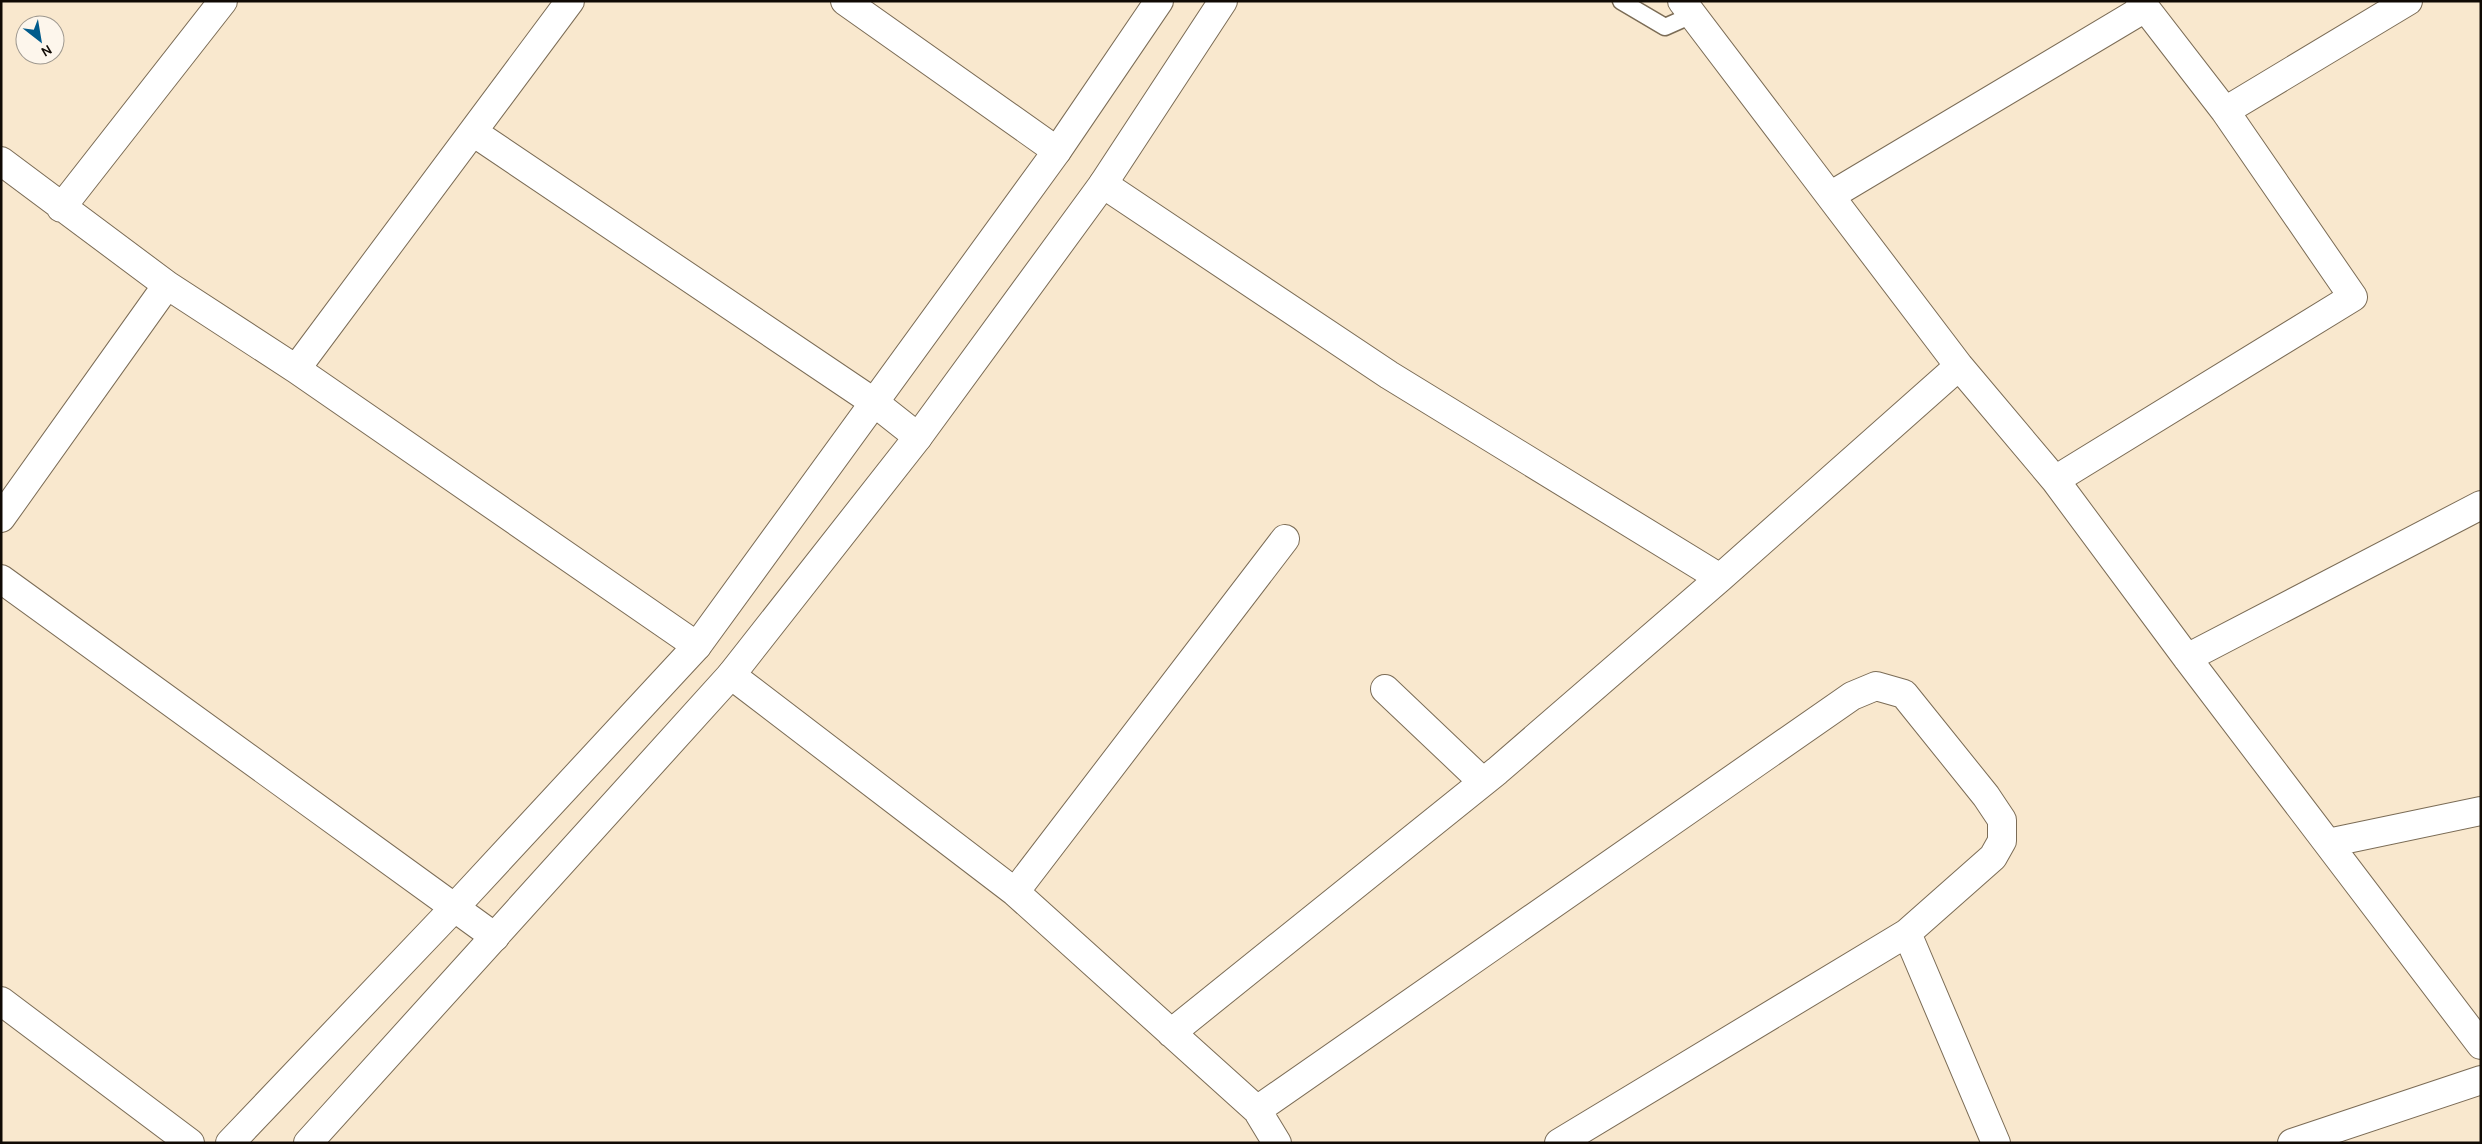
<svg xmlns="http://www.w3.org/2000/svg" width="2482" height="1144" font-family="Karla,sans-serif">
<rect width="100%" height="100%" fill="#f9e8ce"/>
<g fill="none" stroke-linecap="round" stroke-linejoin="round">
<g stroke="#7b6c56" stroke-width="19">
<path id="lane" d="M1621,1L1665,27L1692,15"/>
</g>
<g stroke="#7b6c56" stroke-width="30">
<path id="street" d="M845,1L1057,151
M1682,1L1959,366L2055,480L2187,658L2481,1045
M2225,111L2408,1
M473,132L875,403L918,437
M1,161L167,285L296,369L697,646
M1103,184L1389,375L1720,578
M1830,196L2145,8
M61,208L223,1
M296,369L570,1
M2055,480L2353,297L2225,111L2140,1
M1,518L167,285
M1,579L495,937
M2187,658L2481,505
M731,675L1015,892L1257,1110L1277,1143
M1385,689L1483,782
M2328,843L2481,811
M1015,892L1285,539
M1907,933L1996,1143
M1,1001L190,1143
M1171,1033L1497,771L1720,578L1959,366
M1257,1110L1852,696L1876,686L1904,694L1986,796L2002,820V841L1993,857L1907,933L1559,1143"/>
</g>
<g stroke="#7b6c56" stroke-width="30">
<path id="secondary" d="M230,1143L454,908L697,646L1057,151L1159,1
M308,1143L731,675L918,437L1103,184L1223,1
M2292,1143L2481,1080"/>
</g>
<use href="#lane" stroke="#fff" stroke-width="16"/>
<use href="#street" stroke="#fff" stroke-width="28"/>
<use href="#secondary" stroke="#fff" stroke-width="28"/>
</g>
<rect width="2482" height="1144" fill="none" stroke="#100a04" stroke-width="5"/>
<g transform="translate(40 40) rotate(149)"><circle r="24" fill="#fdf6ec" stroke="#9e988f"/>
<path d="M0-4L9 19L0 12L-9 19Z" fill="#005b8c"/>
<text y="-8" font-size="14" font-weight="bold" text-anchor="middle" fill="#100a04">N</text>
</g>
</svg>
